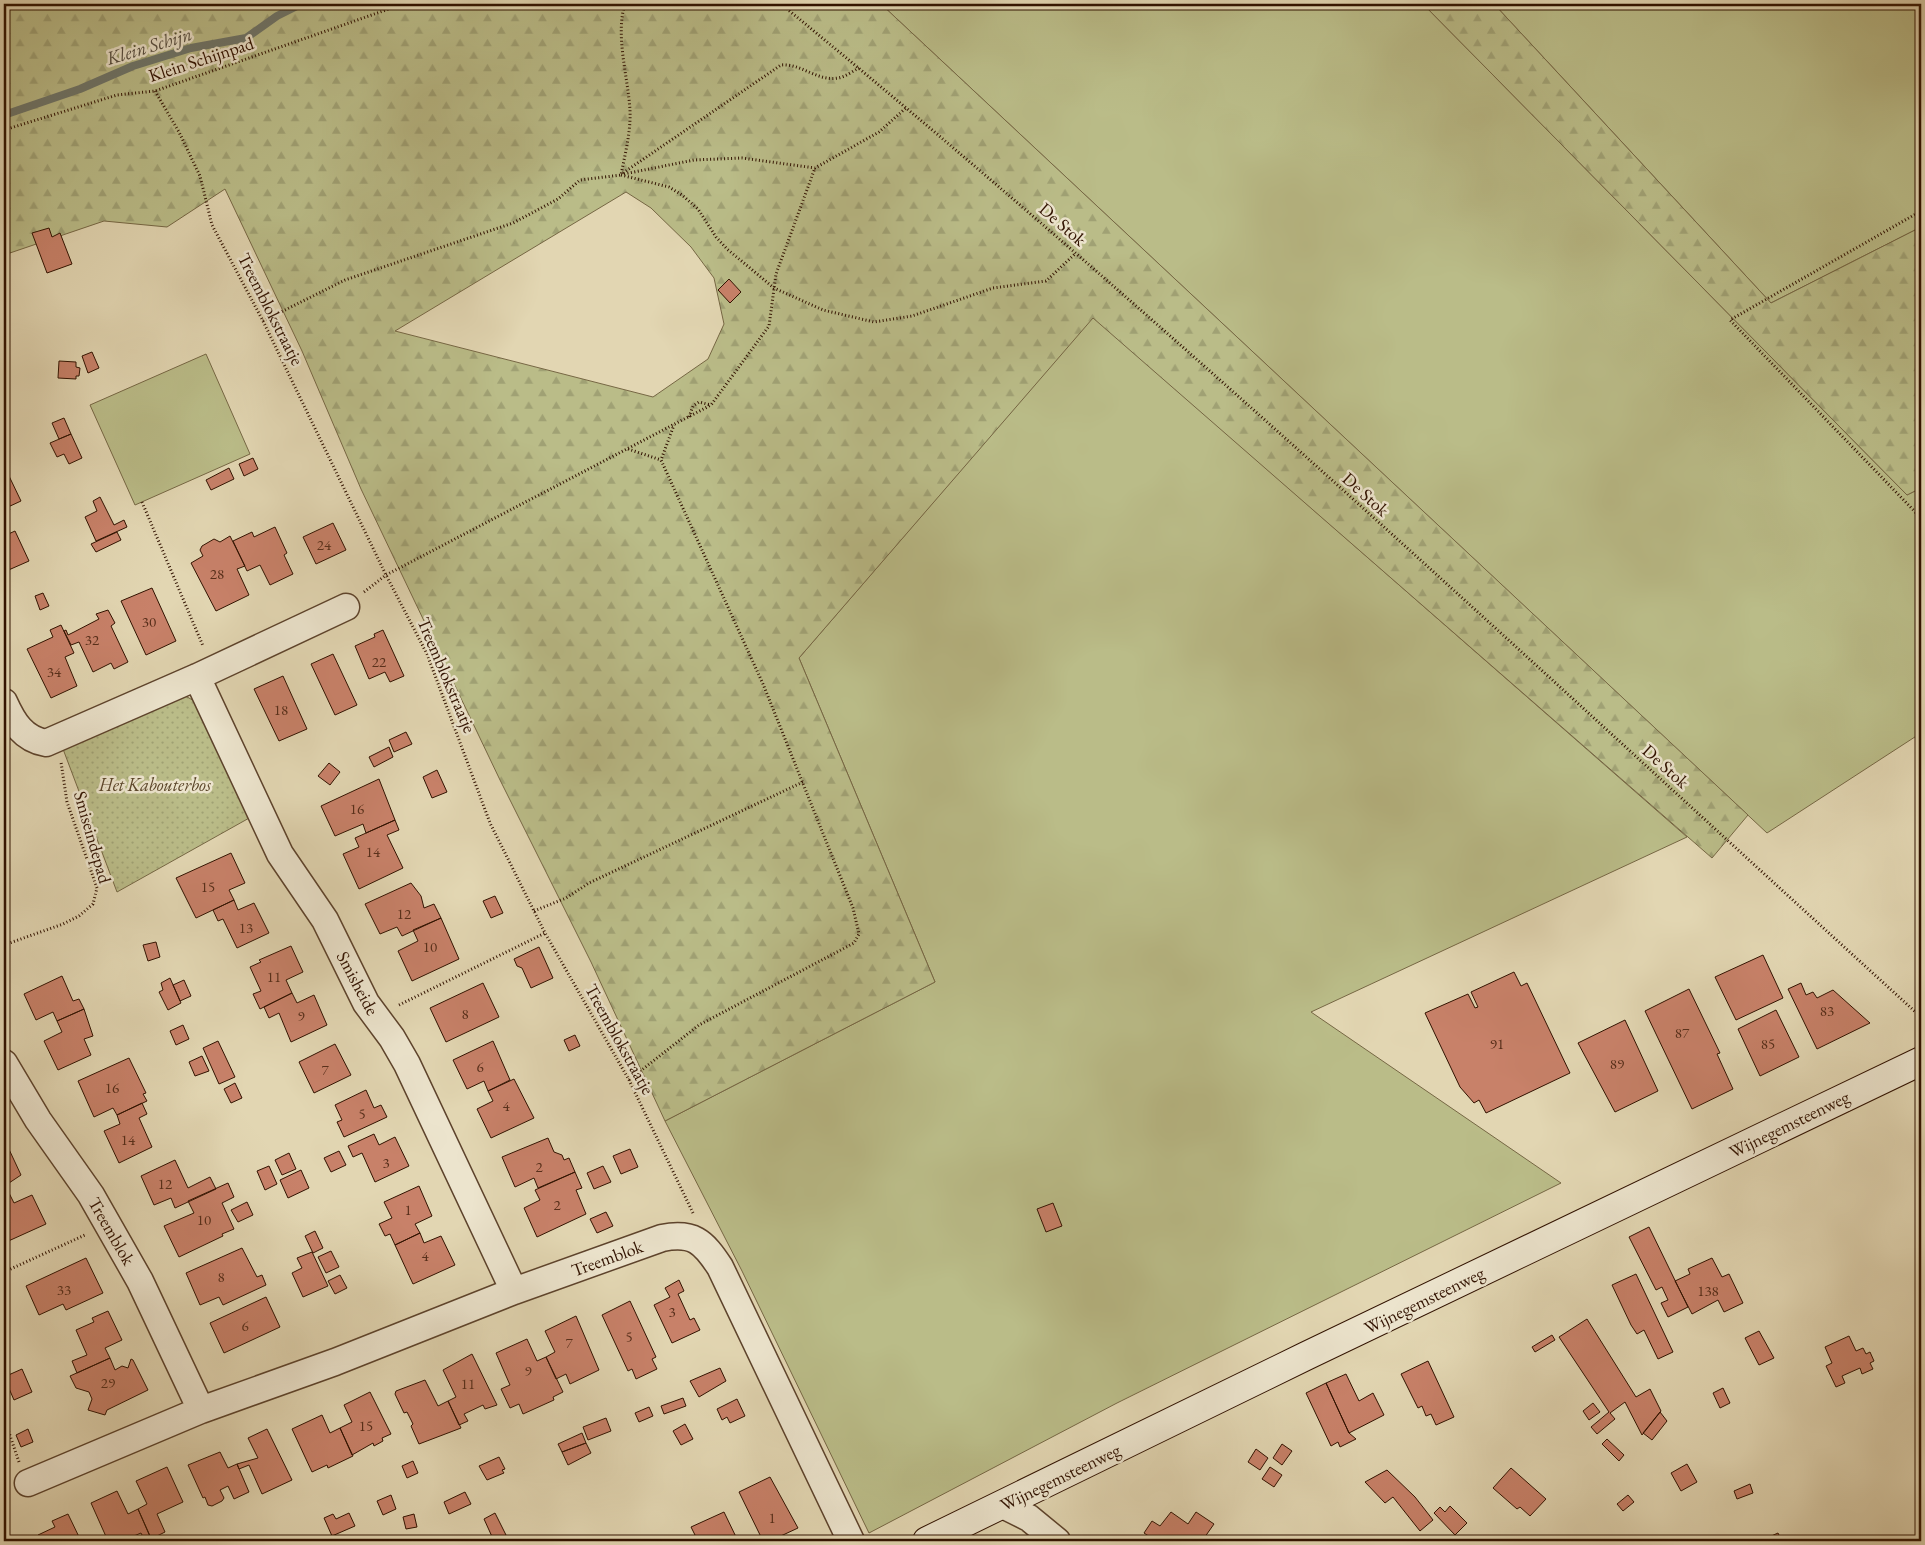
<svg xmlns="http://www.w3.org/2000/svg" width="1925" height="1545" font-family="'EB Garamond',serif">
<defs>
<pattern id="forest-firs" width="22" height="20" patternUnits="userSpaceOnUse" patternTransform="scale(1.25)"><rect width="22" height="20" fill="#babc88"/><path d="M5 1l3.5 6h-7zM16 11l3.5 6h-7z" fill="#a0a174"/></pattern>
<pattern id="park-dots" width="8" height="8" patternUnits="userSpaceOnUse" patternTransform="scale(1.25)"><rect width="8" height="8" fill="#babc88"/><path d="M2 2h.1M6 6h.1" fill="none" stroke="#a0a174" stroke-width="1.8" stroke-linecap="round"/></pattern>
</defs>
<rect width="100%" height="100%" fill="#e2d6b2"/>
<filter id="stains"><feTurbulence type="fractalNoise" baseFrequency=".004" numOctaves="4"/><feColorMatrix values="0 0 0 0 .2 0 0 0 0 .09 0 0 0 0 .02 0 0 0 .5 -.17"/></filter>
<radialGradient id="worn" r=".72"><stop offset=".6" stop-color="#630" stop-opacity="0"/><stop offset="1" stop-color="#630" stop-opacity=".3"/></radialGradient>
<path fill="#babc88" stroke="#766744" d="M881,4H1423L1907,495L1921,488V733L1767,833Z
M1494,4H1921V227L1771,303Z
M1093,317L1687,837L1311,1012L1561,1183L1117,1403L869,1533L742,1271L665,1121L935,982L799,658Z
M206,354L250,454L135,505L90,405Z"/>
<path fill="url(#forest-firs)" stroke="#766744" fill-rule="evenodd" d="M4,4H881L1748,815L1712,858L1093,318L799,658L935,982L665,1121L591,962L500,780L361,489L302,351L225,189L167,227L104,221L4,255ZM626,192L651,208L691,247L714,278L724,324L708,359L653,397L395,331Z
M1423,4H1494L1771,303L1921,227V488L1907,495Z"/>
<path fill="url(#park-dots)" stroke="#766744" d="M180,693L198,703L251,817L117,892L63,749Z"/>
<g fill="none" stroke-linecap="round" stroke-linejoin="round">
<path stroke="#6e766b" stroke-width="8" d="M4,115L80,89L133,66L191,48L246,38L277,16L301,4"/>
</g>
<path fill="#c88169" stroke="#311200" d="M49,228L52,237L60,233L72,264L47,273L32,233Z
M729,279L741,292L730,303L718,290Z
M92,352L99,368L88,373L82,356Z
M59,361L76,362V367L80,368L79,376H76V379L58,378Z
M64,418L71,434L59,439L52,423Z
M71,434L82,458L69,464L64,454L57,457L50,443Z
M253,458L258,469L244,476L239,464Z
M229,468L234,479L211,490L206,480Z
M9,476L21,501L8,507L10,510L4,513V478Z
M100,497L114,525L124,520L127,527L96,541L85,517L97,511L93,501Z
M333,523L346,550L316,564L303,537Z
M275,527L287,553L284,555L293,574L270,585L260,565L247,571L233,541L252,532L254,537Z
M15,531L29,561L4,572V536Z
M117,532L121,540L96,552L91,544Z
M230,536L245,566L237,569L249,595L216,611L191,563L203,556L200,550L202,546L214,539L220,542Z
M152,588L176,641L146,655L121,601Z
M43,593L49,606L40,610L35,596Z
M108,610L115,623L111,626L128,662L114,669L111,663L93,672L79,642L71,645L64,631L66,630L68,635L74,632L99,619L96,614Z
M61,625L74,653L65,657L77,686L51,698L27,649L53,637L50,630Z
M383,630L404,676L390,682L385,672L369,679L355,646L375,637L374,634Z
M333,654L357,705L335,715L311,664Z
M283,676L307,729L279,741L254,689Z
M406,732L412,744L394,752L389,740Z
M389,747L393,757L374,767L369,757Z
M329,763L340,772L330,785L318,776Z
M437,770L447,792L432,798L423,777Z
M379,779L395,820L366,833L363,824L335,836L321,806Z
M395,820L399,830L387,835L403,868L359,889L343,854L359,847L355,838Z
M231,853L245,883L229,890L234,900L196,918L176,878Z
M411,883L421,896L424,908L434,904L441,918L402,936L397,927L380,934L365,904Z
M495,896L503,913L491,918L483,901Z
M234,900L238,910L254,903L269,933L237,948L223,919L218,921L213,910Z
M441,918L459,959L412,981L398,951L418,941L413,930Z
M156,942L160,957L148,961L143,945Z
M291,946L303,972L286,980L292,993L260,1009L253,994L261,991L250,967L261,962L259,960Z
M539,947L553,978L531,988L522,968L517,966L514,959Z
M1763,955L1783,998L1736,1020L1715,977Z
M1514,972L1521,986L1527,983L1570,1073L1486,1113L1479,1100L1474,1103L1460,1087L1425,1013L1468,994L1475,1008L1478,1007L1471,992Z
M62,976L73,1001L79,999L84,1009L57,1021L53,1012L36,1020L24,994Z
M170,978L181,1003L168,1010L159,992L163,990L161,983Z
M184,980L191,996L180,1001L173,985Z
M483,983L499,1017L446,1042L430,1008Z
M1801,983L1806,995L1813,992L1817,998L1833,990L1870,1023L1817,1049L1788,989Z
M1689,989L1720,1053L1717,1054L1733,1089L1692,1109L1645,1011Z
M292,993L297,1003L314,995L327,1025L291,1042L279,1013L269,1018L264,1007Z
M84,1009L93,1036L84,1039L91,1055L58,1070L44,1041L62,1032L57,1021Z
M1776,1010L1799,1057L1760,1076L1738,1029Z
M1625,1020L1658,1091L1615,1112L1578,1043Z
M183,1025L189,1039L176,1045L170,1031Z
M575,1035L580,1046L569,1051L564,1040Z
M218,1041L235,1077L219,1084L203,1048Z
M493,1041L510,1080L488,1091L484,1081L467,1089L453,1060Z
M335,1044L351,1075L314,1093L299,1062Z
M202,1056L209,1071L195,1076L189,1062Z
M129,1058L146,1093L143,1094L147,1101L117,1115L113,1108L94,1117L78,1081Z
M514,1079L534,1118L491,1138L477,1109L493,1101L488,1091Z
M235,1083L242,1098L231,1103L224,1089Z
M366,1090L374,1108L381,1105L387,1117L344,1137L337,1122L342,1120L335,1105Z
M142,1103L147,1114L139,1118L152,1147L119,1163L104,1131L120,1124L117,1115Z
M374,1134L379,1145L395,1137L409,1166L375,1182L362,1153L353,1157L348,1146Z
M548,1138L554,1152L562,1155L564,1160L569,1158L575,1172L538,1188L534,1178L515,1187L502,1157Z
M7,1145L21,1175L6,1185L9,1193L4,1195V1147Z
M630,1149L638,1167L621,1174L613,1156Z
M339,1151L346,1165L331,1172L324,1158Z
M289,1153L296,1169L282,1175L275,1160Z
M175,1160L188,1188L210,1177L216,1189L175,1208L171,1198L154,1205L141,1176Z
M269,1166L277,1184L265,1190L257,1171Z
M603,1166L611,1182L594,1189L587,1173Z
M301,1170L309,1188L288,1198L280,1180Z
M575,1172L582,1188L576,1190L586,1214L537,1237L524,1208L540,1200L535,1190Z
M228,1183L234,1197L222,1203L234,1229L222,1234L223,1236L179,1257L164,1226L194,1213L188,1201Z
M419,1186L432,1216L415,1224L420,1233L395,1245L390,1234L385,1236L379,1224L392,1218L384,1202Z
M9,1193L14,1203L32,1195L46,1224L4,1243V1195Z
M247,1202L253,1215L238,1222L231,1210Z
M1053,1203L1062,1226L1046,1232L1037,1209Z
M606,1212L613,1226L597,1233L590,1219Z
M1649,1227L1688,1307L1668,1317L1661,1303L1668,1300L1662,1287L1656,1290L1629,1237Z
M315,1231L323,1248L313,1253L305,1236Z
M420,1233L424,1243L441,1236L455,1265L413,1284L395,1245Z
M242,1248L257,1277L262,1275L266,1285L223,1305L219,1297L200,1305L186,1273Z
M331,1251L339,1267L326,1273L318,1257Z
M312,1252L328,1286L303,1297L292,1273L302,1268L297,1258Z
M86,1258L103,1293L66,1310L63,1304L39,1315L26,1286Z
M1712,1258L1722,1277L1729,1274L1743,1303L1724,1312L1718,1300L1692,1314L1675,1281L1690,1274L1688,1269Z
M1636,1274L1673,1352L1658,1359L1644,1330L1637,1334L1631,1325L1612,1285Z
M340,1275L347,1288L335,1294L328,1281Z
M679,1280L684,1291L678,1294L690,1320L694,1318L700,1330L672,1343L654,1305L670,1297L665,1288Z
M266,1297L280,1327L224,1353L210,1323Z
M630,1301L656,1357L652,1359L657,1369L636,1379L632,1369L628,1371L602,1315Z
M108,1311L122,1340L105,1348L110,1358L77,1373L72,1361L87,1355L76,1330L94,1322L92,1318Z
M576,1316L599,1370L570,1384L566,1374L556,1379L546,1357L555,1352L545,1331Z
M1587,1319L1636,1397L1650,1389L1661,1411L1642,1435L1625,1402L1610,1413L1615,1419L1597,1434L1591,1427L1609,1412L1559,1337Z
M1759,1331L1774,1358L1759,1365L1745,1338Z
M1552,1335L1555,1340L1535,1352L1532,1347Z
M1849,1336L1856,1351L1863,1348L1866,1354L1870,1352L1874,1361L1870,1363L1873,1369L1862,1374L1860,1368L1842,1376L1845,1383L1836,1387L1826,1366L1832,1363L1825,1347Z
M527,1339L537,1361L546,1357L563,1392L553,1397L554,1400L523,1414L519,1404L510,1408L501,1389L510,1385L496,1353Z
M472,1354L497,1405L485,1409L483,1405L464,1414L468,1421L459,1425L448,1401L456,1397L443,1370Z
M110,1358L115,1370L122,1366L128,1368L131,1359L133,1360L148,1390L107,1410L105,1415L88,1410L92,1399L89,1392L76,1388L70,1376Z
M1428,1361L1454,1417L1436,1425L1431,1414L1426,1416L1422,1406L1418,1408L1401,1374Z
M720,1368L726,1381L699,1397L690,1381Z
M22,1369L32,1392L14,1400L4,1377Z
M1346,1374L1359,1401L1373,1393L1384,1415L1349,1433L1326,1383Z
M425,1380L438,1406L448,1401L461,1428L419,1444L411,1426L413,1424L407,1412L404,1413L395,1394L396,1391Z
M1326,1383L1349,1433L1356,1439L1340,1447L1338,1442L1331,1446L1306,1393Z
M1723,1388L1730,1403L1720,1408L1713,1393Z
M370,1392L391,1434L382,1438L383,1441L374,1446L373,1443L352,1455L340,1428L352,1422L344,1405Z
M683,1398L686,1406L664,1414L661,1406Z
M737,1399L745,1416L730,1423L727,1417L722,1420L717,1409Z
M1593,1403L1600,1412L1589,1420L1583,1411Z
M649,1407L653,1416L639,1422L635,1413Z
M1660,1412L1667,1421L1652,1440L1643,1433Z
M322,1415L330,1433L340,1428L353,1456L328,1468L327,1465L312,1472L292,1429Z
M606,1418L611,1431L588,1440L583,1427Z
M685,1424L693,1439L681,1445L673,1431Z
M28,1429L33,1442L21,1447L16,1435Z
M267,1429L292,1480L262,1494L249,1465L239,1469L237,1464L258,1458L248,1438Z
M582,1433L586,1443L562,1452L558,1444Z
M1607,1439L1624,1455L1619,1461L1602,1444Z
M586,1443L591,1453L568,1465L562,1452Z
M1282,1444L1292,1451L1282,1465L1273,1458Z
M1256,1449L1268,1458L1260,1470L1248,1462Z
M220,1452L228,1468L237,1464L249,1492L234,1499L228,1486L220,1490L224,1498L222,1501L212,1506L208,1505L205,1497L203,1498L188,1465Z
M499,1457L505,1469L502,1470L504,1473L487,1480L479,1466Z
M413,1461L418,1473L407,1478L402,1466Z
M1687,1464L1697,1482L1681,1491L1671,1473Z
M167,1467L183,1502L157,1514L165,1532L151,1539L138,1509L147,1504L136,1481Z
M1270,1467L1282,1475L1274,1487L1262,1479Z
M1511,1468L1546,1499L1530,1516L1520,1507L1517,1509L1493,1488Z
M1387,1470L1415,1497L1433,1520L1420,1531L1393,1497L1385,1503L1365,1482Z
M770,1477L798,1528L770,1541H763L739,1492Z
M1750,1484L1753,1493L1737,1499L1734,1491Z
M117,1491L128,1514L138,1509L151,1538L145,1541L141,1533L122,1541H108L91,1503Z
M465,1492L471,1504L449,1514L444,1502Z
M391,1495L396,1509L383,1515L377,1501Z
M1628,1495L1634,1502L1623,1511L1617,1504Z
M1450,1506L1467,1523L1455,1535L1434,1513L1440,1507L1445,1512Z
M724,1512L738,1541H698L691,1527Z
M1171,1512L1188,1524L1196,1512L1214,1524L1202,1541H1156L1144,1533L1152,1521L1160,1526Z
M349,1513L355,1526L332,1536L324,1518L333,1514L336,1519Z
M495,1513L506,1535L494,1541L484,1519Z
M68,1514L81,1541H41L38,1535L55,1527L52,1521Z
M414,1514L417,1527L406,1529L403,1517Z
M1778,1533L1782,1541H1760Z"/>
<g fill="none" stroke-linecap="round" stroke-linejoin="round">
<g stroke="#5d432c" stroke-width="29">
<path id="street" d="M197,677L280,854L325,920L366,1003L392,1038L407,1064L514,1291
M4,702C13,722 23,739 46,743L197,677L346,607
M4,1063L38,1120L91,1195L140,1281L201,1410
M28,1483L201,1410L335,1362L514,1291L662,1238C693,1232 703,1241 720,1267L851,1541
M1003,1505L1029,1518L1057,1541"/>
</g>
<g stroke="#311200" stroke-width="30">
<path id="secondary" d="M927,1541L1306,1356L1921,1061"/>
</g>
<path stroke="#311200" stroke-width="3" stroke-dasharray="1 2.5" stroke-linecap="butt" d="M781,4C1174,326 1545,675 1921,1017
M155,91L179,132L200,176L212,225L263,321L386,575L427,654L490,823L545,933L629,1080L693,1213
M4,130L117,95L155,91L403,4
M623,173L781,65C801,63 818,82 838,78C845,77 853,71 859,68
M624,174L694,160L742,158L815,168L879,132L907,107
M621,175L669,187L682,195L698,209L716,237L727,249L774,288L823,310L874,322L912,316L993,288L1046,281L1076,253
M1921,211L1730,320L1921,518
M263,321L345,280L513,223L558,199L580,180L621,175C625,154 631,132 630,110C628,77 615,35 625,4
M689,417L693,406L699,402L711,405
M628,449L661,460
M142,502L203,646
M364,592L386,575L711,405L769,326L776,274L815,168
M534,911L566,898L589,883L803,782
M4,945L63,924L79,916L93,904L97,888L67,802L61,762
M399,1005L545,933
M629,1080L699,1025L854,943L859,934L853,908L763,684L661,460L674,425
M4,1272L85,1235
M4,1418L19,1462"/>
<use href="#street" stroke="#ece4cd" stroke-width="26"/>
<use href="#secondary" stroke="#ece4cd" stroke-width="28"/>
</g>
<g text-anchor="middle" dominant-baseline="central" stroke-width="5" stroke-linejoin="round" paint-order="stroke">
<g font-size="15" fill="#572e1a">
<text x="324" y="544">24</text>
<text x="217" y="573">28</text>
<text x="149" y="621">30</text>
<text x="92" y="639">32</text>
<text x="379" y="661">22</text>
<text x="54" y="671">34</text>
<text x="281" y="709">18</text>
<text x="357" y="808">16</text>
<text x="373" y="851">14</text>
<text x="208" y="886">15</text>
<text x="404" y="913">12</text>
<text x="246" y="927">13</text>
<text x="430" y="946">10</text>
<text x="274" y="976">11</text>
<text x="1827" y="1010">83</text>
<text x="465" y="1013">8</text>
<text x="301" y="1015">9</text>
<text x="1682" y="1032">87</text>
<text x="1497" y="1043">91</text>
<text x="1768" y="1043">85</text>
<text x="1617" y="1063">89</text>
<text x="480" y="1066">6</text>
<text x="325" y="1069">7</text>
<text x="112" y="1087">16</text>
<text x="506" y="1105">4</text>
<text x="362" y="1113">5</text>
<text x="128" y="1139">14</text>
<text x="386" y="1162">3</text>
<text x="539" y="1166">2</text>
<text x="165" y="1183">12</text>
<text x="557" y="1204">2</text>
<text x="408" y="1209">1</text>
<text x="204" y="1219">10</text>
<text x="425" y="1255">4</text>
<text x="221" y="1276">8</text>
<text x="64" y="1289">33</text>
<text x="1708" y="1290">138</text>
<text x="672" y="1311">3</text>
<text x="245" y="1325">6</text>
<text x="629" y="1336">5</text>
<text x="569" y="1342">7</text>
<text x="528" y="1370">9</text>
<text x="108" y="1382">29</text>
<text x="468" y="1383">11</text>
<text x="366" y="1425">15</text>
<text x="772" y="1517">1</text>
</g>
<g font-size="18" fill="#311200" stroke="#ece4cd">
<text transform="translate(201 59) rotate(-18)">Klein Schijnpad</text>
<text transform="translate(1063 224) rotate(41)">De Stok</text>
<text transform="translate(271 309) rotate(63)">Treemblokstraatje</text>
<text transform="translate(1366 494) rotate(42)">De Stok</text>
<text transform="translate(447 675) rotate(67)">Treemblokstraatje</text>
<text transform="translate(1666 766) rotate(42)">De Stok</text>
<text transform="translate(93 837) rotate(74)">Smiseindepad</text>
<text transform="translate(358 983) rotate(62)">Smisheide</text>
<text transform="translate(620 1039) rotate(61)">Treemblokstraatje</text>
<text transform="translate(1789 1124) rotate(-26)">Wijnegemsteenweg</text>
<text transform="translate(112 1231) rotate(60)">Treemblok</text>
<text transform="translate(607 1258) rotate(-20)">Treemblok</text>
<text transform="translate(1424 1300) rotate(-26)">Wijnegemsteenweg</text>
<text transform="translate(1060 1477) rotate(-26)">Wijnegemsteenweg</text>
</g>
<g font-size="18" font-style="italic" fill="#5a4529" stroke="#ece4cd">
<text x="155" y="784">Het Kabouterbos</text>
</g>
<g font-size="19" font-style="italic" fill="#544c3f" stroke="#ece4cd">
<text transform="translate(149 46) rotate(-17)">Klein Schijn</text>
</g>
</g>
<rect width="1925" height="1545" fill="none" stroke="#e2d6b2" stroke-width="20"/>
<rect x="5" y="5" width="1915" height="1535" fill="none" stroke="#311200" stroke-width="2.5"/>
<rect x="10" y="10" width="1905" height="1525" fill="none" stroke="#311200"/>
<rect width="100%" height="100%" filter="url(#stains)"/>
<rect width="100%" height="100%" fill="url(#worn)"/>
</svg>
